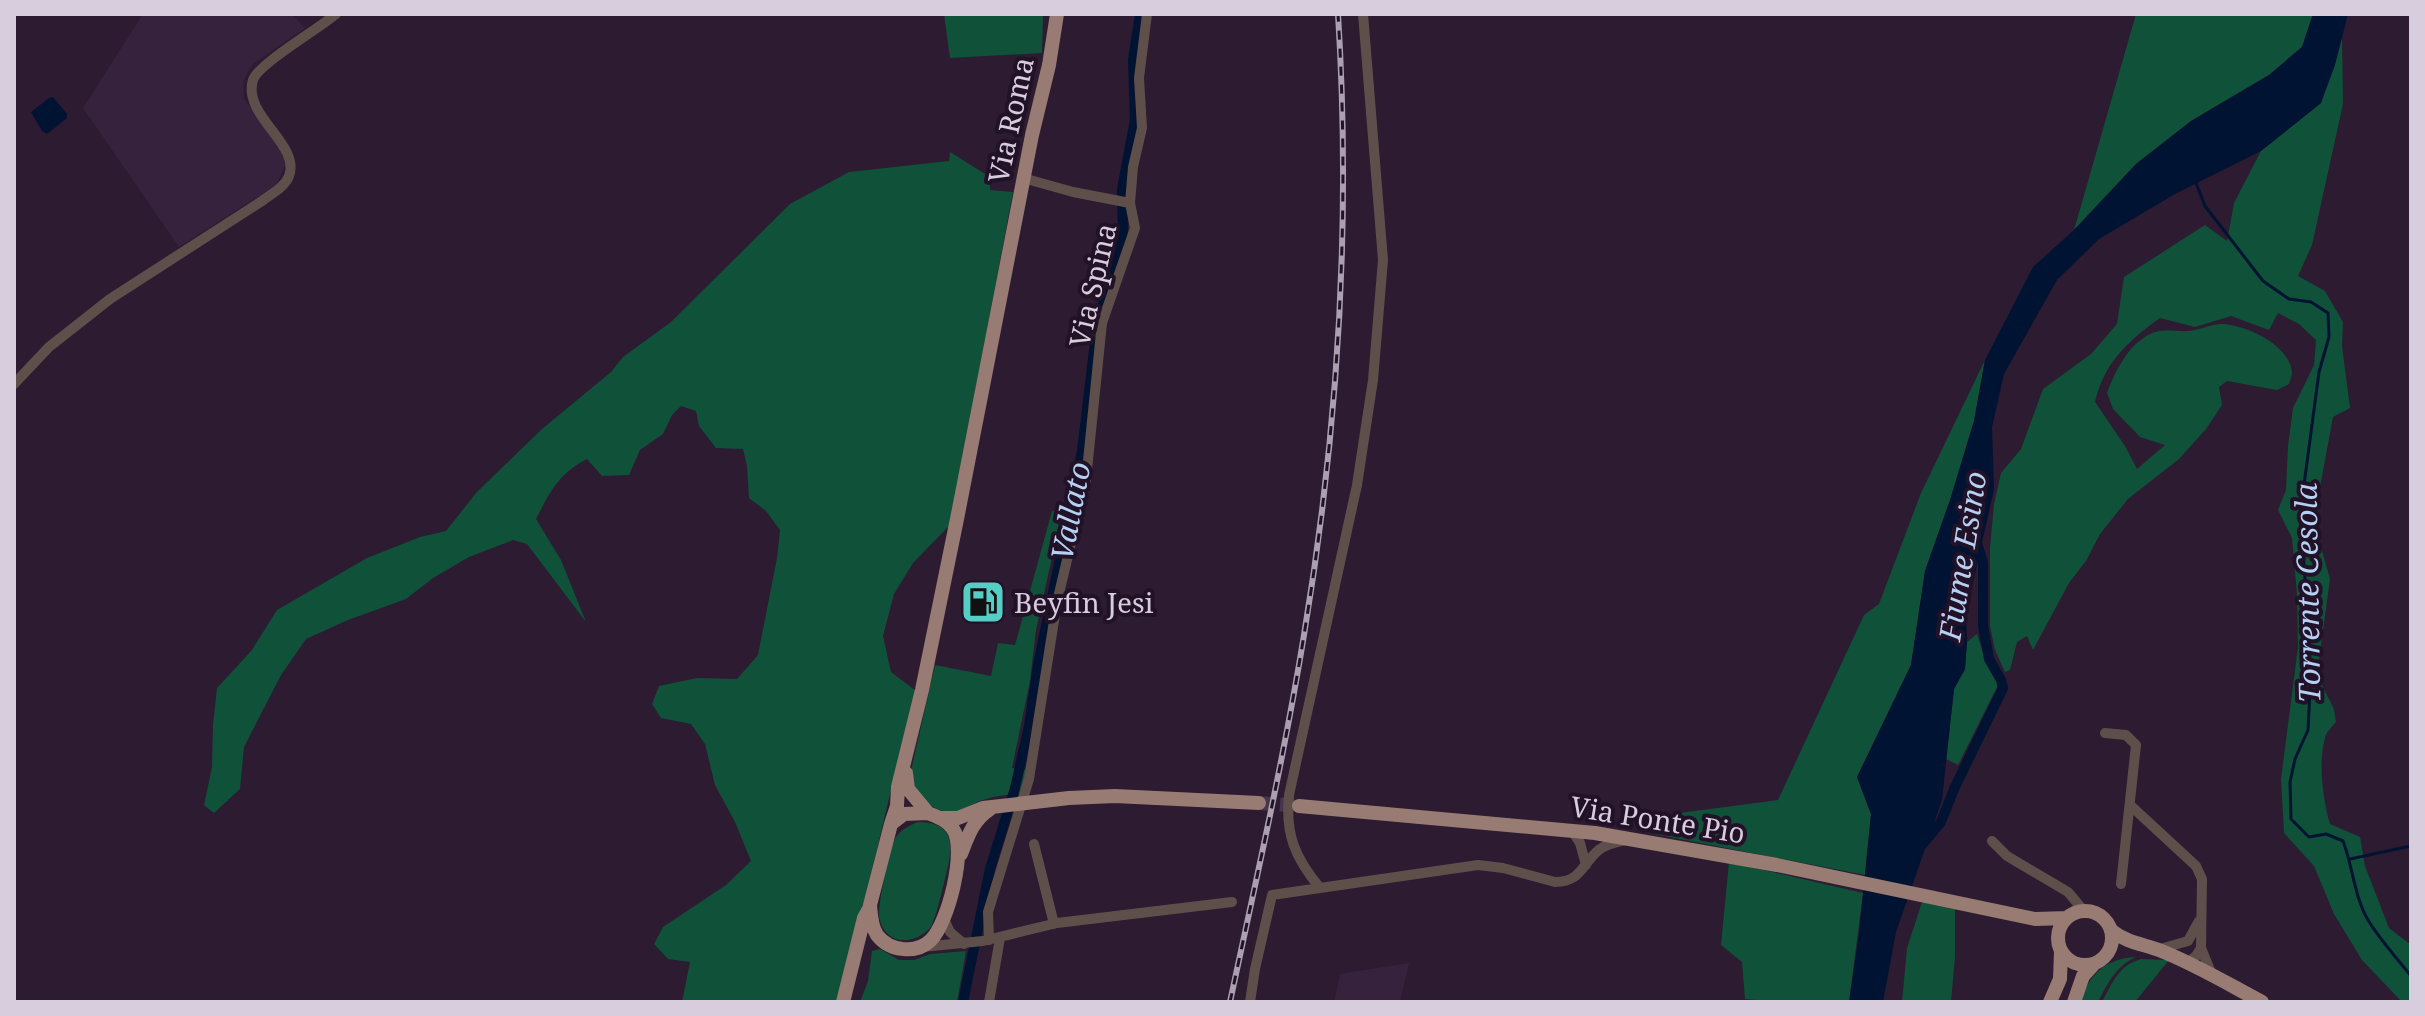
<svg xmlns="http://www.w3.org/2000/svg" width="2425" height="1016" font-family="'Noto Serif',serif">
<rect width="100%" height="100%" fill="#2c1b31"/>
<path fill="#37223e" d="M143,14H292L305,28L253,64L247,73L243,84L244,99L284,154L286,164L276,185L179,247L83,108Z
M1409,963L1400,1002H1334L1340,974Z"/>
<path fill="#10513a" d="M944,14H1043L1042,53L950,58Z
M2136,14H2313L2302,47L2269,75L2191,121L2136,164L2074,230Z
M2342,37L2343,104L2312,245L2298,276L2325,291L2343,322L2342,346L2350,408L2333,417L2320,487L2317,533L2330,579L2319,660L2322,685L2334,709L2336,722C2332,727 2326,732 2325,738C2318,762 2323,801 2330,824L2360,837L2365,866L2389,928L2411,945V1002H2402L2362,960L2334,914L2314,866L2284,833L2281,779L2298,647L2297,594L2292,538L2278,510L2286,490L2288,446L2293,408L2314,365L2316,340L2299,324L2278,313L2269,330L2231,316L2195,327L2160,318C2128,341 2104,363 2095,402L2125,446L2137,469L2165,445L2140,437L2113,409L2107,393C2115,372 2126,349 2145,337C2160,327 2172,332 2188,331C2200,330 2213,323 2224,324C2248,326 2289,345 2292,372C2292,376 2290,380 2289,384L2277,390L2227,381L2219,387L2222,405L2206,429L2179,459L2128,499L2100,534L2086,561L2069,583L2033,650L2027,636L2017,642L2010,670L2005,672L1995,650L1990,626V548L1994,504L2001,473L2021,449L2043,389L2091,354L2117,324L2124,277L2205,225L2227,241L2234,203L2261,151L2321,103Z
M950,152L990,177V190L1013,192L950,525L913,563L894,594L883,636L891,672L916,691C888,794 868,900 836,1002H682L690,962L668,959L654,944L663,927L726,885L751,861L735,822L715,785L705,744L691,724L661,718L652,704L659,686L697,678L737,679L758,655L777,558L780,530L766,511L749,498L747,466L743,449L716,448L699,426L696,411L681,406L672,415L663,434L640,450L629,475L602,476L587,459C558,474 550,492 536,519L561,560L586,622L527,544L513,540L469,557L433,578L406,599L348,620L306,639L281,675L244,747L240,789L214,813L204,805L212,767L213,725L217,688L252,650L277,610L367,558L420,537L446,531L476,493L542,429L611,372L623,357L671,322L790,204L849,172L949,161Z
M1985,360L1974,421L1950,500L1925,571L1911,665L1857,777L1871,814L1865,875L1654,834L1657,816L1778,800L1864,615L1879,604L1921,493Z
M1052,511L1062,512L1036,630L1030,681L1012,768L1028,770L1020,793C1008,795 995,796 983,800C972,803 960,814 948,812C929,810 914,791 910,775L935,665L991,676L998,643L1015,645Z
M1977,634L1984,656L1999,683L1958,765L1946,759L1954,689L1965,669L1967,642Z
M918,822C961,822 951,855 944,883C940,898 937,913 931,927C914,946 884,946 879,916C878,905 889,852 894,841C898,831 908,826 918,822Z
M1729,862L1863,893L1849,1002H1778L1745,999L1742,962L1721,945Z
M1922,902L1955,907V957L1951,1002H1902L1907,948Z
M880,949L899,960H914L930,954L966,951L957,1002H860L868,981L872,951Z
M2136,957C2116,966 2108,983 2098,1002H2080C2090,974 2104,959 2136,957Z
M2141,959L2169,960L2135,1002H2102C2113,982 2118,966 2141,959Z"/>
<path fill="#001332" d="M2313,14H2348L2335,65L2321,103L2261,151L2175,194L2099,239L2057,280L2004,374L1992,427L1994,489L1966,614L1967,642L1965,669L1954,689L1942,800L1896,932L1883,1002H1849L1859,934L1871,814L1857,777L1911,665L1925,571L1950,500L1974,421L1985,360L2033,267L2074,230L2136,164L2191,121L2269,75L2302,47Z
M53,97L67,114V118L47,134L42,131L31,112L49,98Z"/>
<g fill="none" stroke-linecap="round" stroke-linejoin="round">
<path stroke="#001332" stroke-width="3" d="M2196,183L2205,206L2263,281L2289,299L2311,302L2328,313L2329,337L2319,372L2300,515L2307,604L2310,690L2308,730L2295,759L2290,782L2291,819L2309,837L2326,834L2343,841C2353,867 2354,896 2368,920C2380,940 2397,958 2411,976
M2350,859L2411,846"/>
<path stroke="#001332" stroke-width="10" d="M1100,314L1120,248L1123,231L1122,189L1135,120L1133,60L1140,14
M1921,846L1941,822L1954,789L2003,688L2001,680L1989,659L1983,626V563L1976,540
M963,1002L990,869L1015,788L1029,726L1038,665L1082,451L1095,342"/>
<path stroke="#46364b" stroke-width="14" stroke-dasharray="14 7" stroke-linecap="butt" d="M1259,803L1299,806"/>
<path stroke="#5e4f4b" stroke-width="10" d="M1023,178L1073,192L1130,203
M14,384L49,347L110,299L262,201C271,194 285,187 289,176C301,144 242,116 253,80C258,64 320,28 336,14
M2105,733L2126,735L2136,745L2121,884
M2130,805L2196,866L2202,879L2201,948L2196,956L2187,963
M1571,829L1580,843L1586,865
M1992,841L2007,856L2068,892L2084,911
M1034,844L1054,924
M1320,888C1295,858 1285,834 1289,795L1357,485L1373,380L1383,260L1363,14
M944,919L950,932L964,944
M989,940L988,912L1029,779L1057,602L1086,480L1102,323L1135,228L1130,203L1133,167L1142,128L1139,78L1147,14
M922,947L983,941L1057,923L1232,902
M2201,948L2212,975
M2160,949L2188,941L2199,921
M989,1002L1000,938
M1250,1002L1255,969L1272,895L1478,865L1503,868L1555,882C1582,882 1582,863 1600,849C1607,844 1616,842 1625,840"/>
<path stroke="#987b72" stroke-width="14" d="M906,773L908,789L928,813
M1299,806L1595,833L1777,865L2035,919L2067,918
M928,813C938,817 947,820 953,829C967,850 948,923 931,940C917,954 890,952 877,935C871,926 871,915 870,905L891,824L904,814Z
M943,818H958L983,808L1069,798L1115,796L1259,803
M891,824L897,806L898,787L922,690L957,519L1032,135L1049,65L1057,14
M961,854C968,836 973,820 990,809
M2058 938a27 27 0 1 1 54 0a27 27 0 1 1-54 0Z
M2112,931C2126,942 2142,944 2159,950C2195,964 2228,984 2262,1002
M843,1002L864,918L869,909
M2050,1002L2060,979L2061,951
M2074,1002L2083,976L2093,965"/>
<g stroke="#ac9fb0" stroke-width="6">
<path id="rail" d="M1230,1002C1256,880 1284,758 1304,635C1338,431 1351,220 1338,14"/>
</g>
<use href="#rail" stroke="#221227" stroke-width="3" stroke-dasharray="9" stroke-linecap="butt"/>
</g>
<defs>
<g id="fuel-square" transform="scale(2.3)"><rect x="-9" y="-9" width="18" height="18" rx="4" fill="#55cec5" stroke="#221227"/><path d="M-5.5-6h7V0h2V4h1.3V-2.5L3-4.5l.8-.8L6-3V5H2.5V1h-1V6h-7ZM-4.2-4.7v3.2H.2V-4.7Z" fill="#111"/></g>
</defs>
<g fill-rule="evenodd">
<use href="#fuel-square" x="983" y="602"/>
</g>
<g text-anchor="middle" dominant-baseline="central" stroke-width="8" stroke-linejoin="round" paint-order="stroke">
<g font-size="28" fill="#d8cddc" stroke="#221227">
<text transform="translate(1010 120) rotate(-78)">Via Roma</text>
<text transform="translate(1092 285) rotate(-77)">Via Spina</text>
<text transform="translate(1658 819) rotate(9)">Via Ponte Pio</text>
</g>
<g font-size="28" fill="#d8cddc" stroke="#221227" text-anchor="start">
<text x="1014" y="602">Beyfin Jesi</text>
</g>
<g font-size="30" font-style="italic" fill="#b6d0f3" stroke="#221227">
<text transform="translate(1070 511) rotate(-79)">Vallato</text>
<text transform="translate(1962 556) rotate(-81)">Fiume Esino</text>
<text transform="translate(2307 593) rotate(-91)">Torrente Cesola</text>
</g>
</g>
<rect width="2425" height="1016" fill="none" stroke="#d8cddc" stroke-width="32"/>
</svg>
